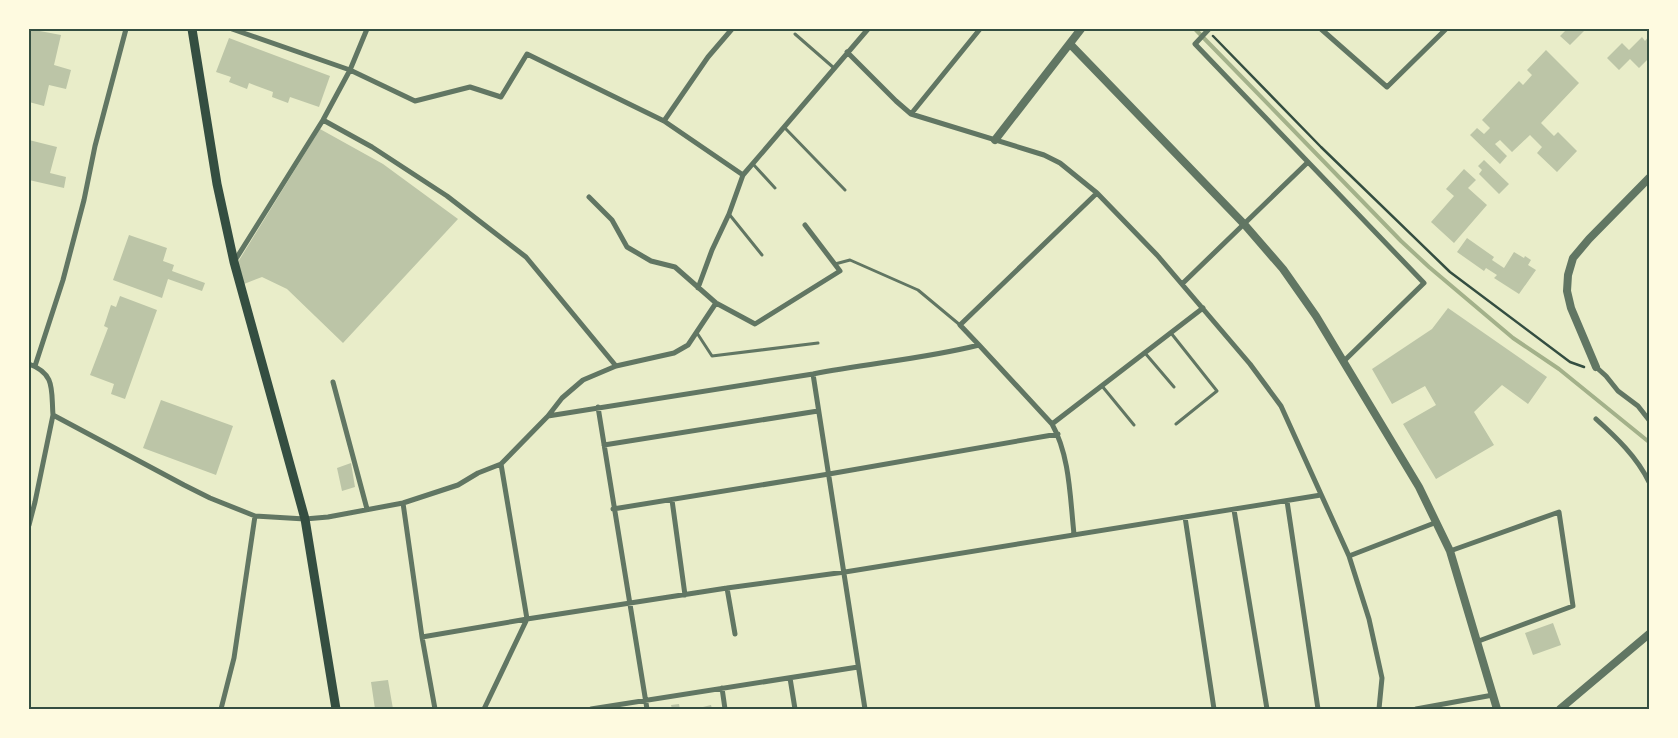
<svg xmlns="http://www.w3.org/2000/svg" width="1678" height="738" font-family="Commissioner,sans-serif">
<rect width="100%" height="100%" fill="#e9edc9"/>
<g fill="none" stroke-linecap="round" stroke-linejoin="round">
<path stroke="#a3b18a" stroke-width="4" d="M1195,29L1401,241L1429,267L1513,338L1559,369L1649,442"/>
</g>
<path fill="#bcc5a7" d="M29,29L61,35L54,65L71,70L66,89L49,85L44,106L29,102Z
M1567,29H1586L1570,45L1560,36Z
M1649,36V60L1648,59L1639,68L1630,59L1619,70L1607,58L1622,43L1629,50L1642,37L1645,41Z
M229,38L330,76L319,107L290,97L288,103L272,97L273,92L249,83L247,89L229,82L231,77L216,72Z
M1546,50L1579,83L1541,123L1554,136L1558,132L1577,151L1557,172L1537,153L1542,147L1530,135L1512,152L1500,140L1495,144L1507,156L1500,164L1470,135L1477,128L1484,134L1490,128L1482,120L1519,81L1523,85L1532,75L1527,70Z
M320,129L383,164L458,219L343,343L287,289L262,277L244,284L238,262Z
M29,140L57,147L50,173L66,177L64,188L29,180Z
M1484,160L1509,184L1499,194L1479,174L1482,170L1478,166Z
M1464,169L1476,180L1468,188L1487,205L1454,243L1431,222L1454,196L1446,189Z
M129,235L167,248L163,261L174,265L172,271L205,283L202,291L168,279L162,298L113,280Z
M1467,238L1494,257L1492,260L1504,268L1514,252L1524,258L1525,256L1531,260L1528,265L1536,270L1519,294L1494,278L1497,275L1486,268L1484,271L1457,252Z
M120,296L157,310L125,399L111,394L114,384L90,375L108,328L104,326L111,305L116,307Z
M1448,308L1547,377L1528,404L1502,385L1474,412L1494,445L1436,479L1403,424L1436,405L1425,386L1392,404L1372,369L1432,329Z
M161,400L233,426L216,475L143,448Z
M351,463L355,487L342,491L337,468Z
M1553,623L1561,645L1533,655L1525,633Z
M388,680L393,709H375L371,682Z
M679,704L680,709H672L671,705Z
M711,705L712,709H703V707Z"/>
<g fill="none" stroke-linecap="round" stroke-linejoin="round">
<path stroke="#344e41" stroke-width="2.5" d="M1213,36L1321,147L1450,272L1570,362L1584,367"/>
<path stroke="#617663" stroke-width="3" d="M795,34L834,68
M784,127L845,190
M753,164L775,188
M729,214L762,255
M835,264L850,260L918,290L960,325
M697,333L712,356L818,343
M1171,333L1217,391L1176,424
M1145,353L1174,387
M1102,386L1134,425"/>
<path stroke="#617663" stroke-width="5" d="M232,29L350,70L415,101L470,87L501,97L527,54L664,121L743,175
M1209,29L1195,44L1424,283L1344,361
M1321,29L1387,87L1446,29
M847,52L896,101L911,114L1044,155L1060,163L1097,193L1157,255L1250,364L1281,406L1349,556L1369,619L1382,678L1379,709
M911,114L980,29
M323,120L372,147L447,196L526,257L616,366
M664,121L708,57L732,29
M589,197L612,220L627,247L651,261L675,267L716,303L755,324L840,271L805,225
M234,262L323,120L350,70L367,29
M1182,284L1307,163
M698,288L712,250L729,214L743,175L868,29
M979,345L960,325L1097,193
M29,364C56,374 51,390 53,415L184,485L210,498L255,516L305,519L328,517L403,503L458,485L478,473L501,464L548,416L562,398L583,380L616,366L674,353L688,345L716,303
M35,366L63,280L84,200L95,146L126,29
M1596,367L1606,376L1618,391L1638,406L1649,420
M813,374L865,709
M333,382L367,509
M598,407L647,709
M548,416L813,374C868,363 924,359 979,345L1052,424C1070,456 1070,498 1074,534
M1596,419C1616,437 1637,457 1649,482
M1052,424L1203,308
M604,445L818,411
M672,500L685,595
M1287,501L1318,709
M403,503L422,637L435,709
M613,509L829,474L1058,434
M1234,510L1267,709
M1185,517L1214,709
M29,525L35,502L53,415
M1450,551L1559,512L1573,606L1476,642
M1349,556L1437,522
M727,588L735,634
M422,637L527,619L727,588L845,572L1321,495
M790,678L795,709
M722,688L725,709
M221,709L234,658L255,516
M484,709L527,619L501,464
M591,709L858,667
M1416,709L1493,695"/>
<path stroke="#617663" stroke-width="8" d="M1070,44L1244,224L1283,269L1316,316L1419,487L1450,551L1497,709
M995,140L1081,29
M1596,367L1571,308L1567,291L1568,275L1573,258L1589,239L1649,178
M1560,709L1649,634"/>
<path stroke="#344e41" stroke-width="9" d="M192,29L217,184L234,262L305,519L336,709"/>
</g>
<rect width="1678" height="738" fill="none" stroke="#fefae0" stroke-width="60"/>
<rect x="30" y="30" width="1618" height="678" fill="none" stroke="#344e41" stroke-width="2"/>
</svg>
